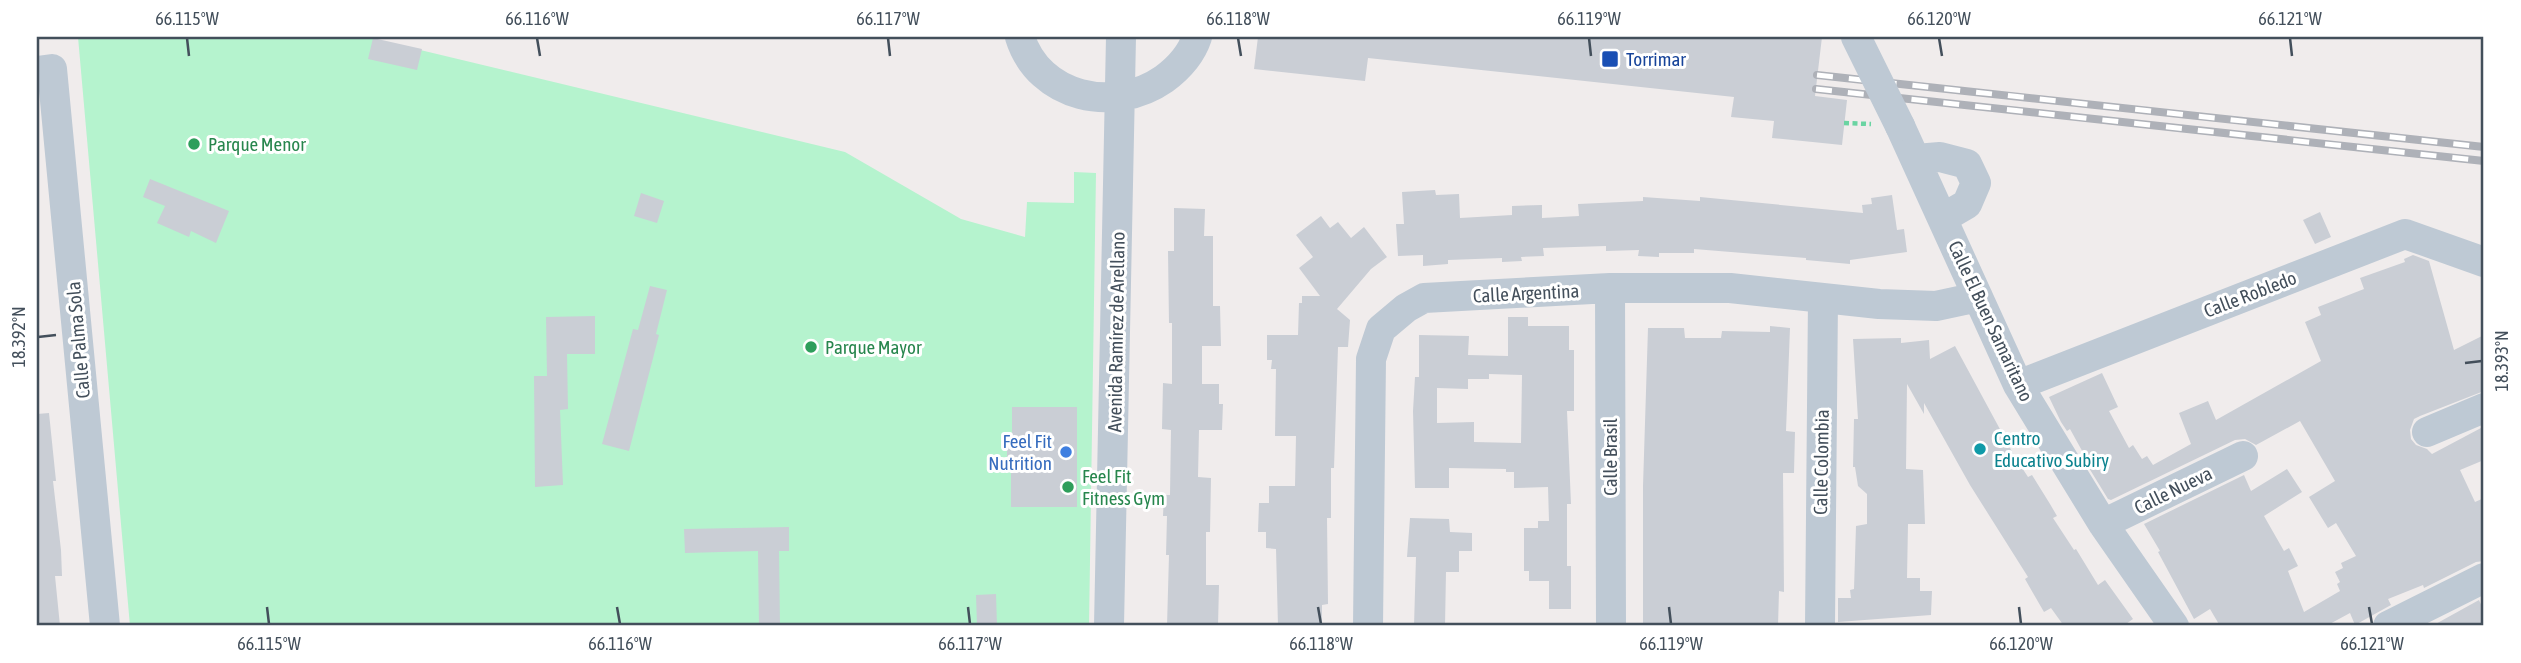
<svg xmlns="http://www.w3.org/2000/svg" width="2521" height="663" font-family="'Asap Condensed',sans-serif">
<rect width="100%" height="100%" fill="#f0ecec"/>
<path fill="#b5f3ce" d="M78,37H366L845,152L961,219L1025,237L1027,202L1074,203V172L1096,173L1089,626H130Z"/>
<path fill="#caced5" fill-rule="evenodd" d="M1258,37H1722L1740,39L1741,37H1822L1815,96L1847,100L1842,145L1772,138L1774,121L1731,117L1734,97L1368,58L1365,81L1254,69Z
M373,38L422,49L417,70L368,59Z
M150,179L229,211L216,243L191,231L189,237L157,223L165,206L143,197Z
M1435,190L1436,195L1459,194L1460,218L1512,215V206L1542,205V218L1579,216L1578,204L1643,201V197L1700,201V197L1863,213L1862,205L1872,204L1871,198L1892,195L1897,230L1904,229L1907,252L1850,260V264L1806,260V258L1694,249V253H1659V257L1638,256L1639,250L1606,251V246L1543,248L1544,256L1521,257L1522,261L1502,262V258L1448,260V264L1423,266V255L1398,256L1396,224H1404L1402,192Z
M641,193L664,201L657,223L634,216Z
M1174,208L1205,209L1204,236H1213V306H1220L1221,346H1202V384H1219V404H1223L1222,430H1199L1198,477L1211,478L1210,532H1206V585H1219L1218,626H1167L1169,555H1166L1167,516H1163L1164,495H1170L1171,430L1162,429L1163,383L1172,384V323H1169L1168,251H1174Z
M2320,212L2331,237L2315,244L2303,220Z
M1321,216L1330,228L1338,222L1351,238L1364,227L1387,257L1371,269L1337,309L1350,320L1348,347H1338L1334,468H1331V518H1327L1328,604L1322,605V626H1278L1276,549L1266,548V532H1258L1259,503H1269V486H1295L1296,436H1275L1276,369H1271L1272,360H1267V335H1298L1299,303H1302V296H1320L1299,268L1313,257L1296,235Z
M2413,255L2429,261L2454,350L2484,335V391L2420,416L2414,419L2410,430L2411,439L2416,445L2427,449L2432,454L2481,428L2484,435V460L2460,470L2475,502L2484,498V561L2476,562L2424,588L2423,585L2388,599L2391,605L2355,625L2350,613L2326,626H2220L2210,609L2194,619L2158,552L2160,551L2144,524L2244,475L2251,491L2287,469L2302,492L2264,516L2284,551L2289,548L2298,566L2288,571L2304,612L2340,591L2337,584L2340,582L2335,572L2343,568L2341,563L2356,556L2336,523L2328,528L2309,497L2335,481L2300,421L2256,445L2245,439L2235,440L2111,500L2108,499L2089,468L2091,467L2070,429L2067,431L2061,422L2049,397L2102,373L2118,407L2109,411L2129,448L2133,445L2142,459L2147,456L2153,465L2191,444L2179,413L2208,401L2216,420L2321,361L2305,322L2321,315L2318,307L2364,289L2360,278L2405,262L2404,259Z
M650,286L667,290L656,334L659,335L629,451L602,444L633,329L638,330Z
M595,316V354H567L568,409L560,410L563,485L535,487L534,376H547L546,317Z
M1508,317H1528V326H1569V350H1574V411H1567L1571,504H1567V566H1571V609H1549V581H1529V571H1524V528H1538V521H1549L1548,487L1514,488V472H1506V469L1449,468V488H1415L1413,411L1415,377H1419V335L1469,336L1468,355L1508,356ZM1489,374L1522,375L1521,443L1474,442V422L1437,423V388L1468,389V379H1489Z
M1770,326L1790,328L1786,431L1795,432L1794,473H1783L1784,592L1779,591L1778,626L1694,624V626H1643V486L1648,328H1684L1685,338H1721L1722,331L1770,332Z
M1901,338V343L1929,340L1930,359L1955,346L2015,457L2028,477L2032,475L2050,504L2057,516L2053,518L2074,550L2076,549L2098,585L2105,580L2133,619L2123,626H2064L2051,608L2044,612L2025,579L2028,577L1970,485L1924,403V414L1907,384L1906,469L1923,470L1925,524H1908L1907,578H1920V591H1932L1931,615L1838,622V598H1851L1850,590L1854,589L1856,526L1867,524V494L1858,486L1855,467H1853L1854,419H1858L1853,339Z
M1012,407H1077V507H1011V467H1007V446H1012Z
M49,413L56,481H53L61,550L62,576H55L60,626H37V414Z
M1410,518L1449,519L1450,532L1472,533V551H1459V572H1446L1445,626H1414L1416,557H1407Z
M789,527V551H779L780,626H759L758,551L685,553L684,529Z
M996,594L997,626H977L976,595Z
M2479,600L2484,611V626H2432Z"/>
<g fill="none" stroke-linecap="round" stroke-linejoin="round">
<path stroke="#6ad4a2" stroke-width="4.5" stroke-dasharray="5 3.5" stroke-linecap="butt" d="M1844,123L1871,124"/>
<path stroke="#bec9d4" stroke-width="30" d="M1020,37C1039,98 1114,114 1164,79C1179,68 1191,55 1197,37
M37,71L52,69L105,626
M1900,126L2018,385L2103,524L2174,626
M1916,159L1940,157L1967,164L1976,183L1967,204L1943,218
M1610,288L1611,626
M2018,385L2405,234L2484,262
M2427,432L2484,408
M2103,524L2243,456
M1109,626L1121,37
M1368,626L1371,359L1381,329L1406,308L1424,298L1610,288H1730L1879,304L1936,306L1978,297
M1820,626L1823,298
M2388,626L2484,578"/>
<g stroke="#aeb1b8" stroke-width="8">
<path id="rail" d="M1817,75L2484,147
M1816,89L2484,161"/>
</g>
<use href="#rail" stroke="#fff" stroke-width="5" stroke-dasharray="16" stroke-linecap="butt"/>
<path stroke="#bec9d4" stroke-width="30" d="M1856,37L1900,126"/>
</g>
<path fill="none" stroke="#434f5b" stroke-width="2.5" d="M187,38L189,56M537,38L540,56M888,38L890,56M1238,38L1241,56M1589,38L1591,56M1939,38L1942,56M2290,38L2292,56M38,337L56,335M2465,363L2482,361M267,607L269,624M617,607L620,624M968,607L970,624M1318,607L1321,624M1669,607L1671,624M2019,607L2021,624M2369,607L2372,624"/>
<rect fill="#1a4fb4" stroke="#fff" stroke-width="2.5" x="1601" y="50" width="18" height="18" rx="3.5"/>
<g fill="#2e9e5b" stroke="#fff" stroke-width="2.5">
<circle cx="194" cy="144" r="7"/>
<circle cx="811" cy="347" r="7"/>
<circle cx="1068" cy="487" r="7"/>
</g>
<circle fill="#0f9aa8" stroke="#fff" stroke-width="2.5" cx="1980" cy="449" r="7"/>
<circle fill="#3f7fe0" stroke="#fff" stroke-width="2.5" cx="1066" cy="452" r="7"/>
<g text-anchor="middle" dominant-baseline="central" stroke-width="6" stroke-linejoin="round" paint-order="stroke">
<g font-size="19" fill="#164399" stroke="#fff" text-anchor="start">
<text x="1626" y="59">Torrimar</text>
</g>
<g font-size="19" fill="#27864d" stroke="#fff" text-anchor="start">
<text x="208" y="144">Parque Menor</text>
<text x="825" y="347">Parque Mayor</text>
<text x="1082" y="476">Feel Fit<tspan x="1082" dy="22">Fitness Gym</tspan></text>
</g>
<g font-size="19" fill="#434f5b" stroke="#fff">
<text transform="translate(1526 293) rotate(-3)">Calle Argentina</text>
<text transform="translate(2250 294) rotate(-21)">Calle Robledo</text>
<text transform="translate(1991 321) rotate(65)">Calle El Buen Samaritano</text>
<text transform="translate(1116 332) rotate(-89)">Avenida Ramírez de Arellano</text>
<text transform="translate(78 340) rotate(-95)">Calle Palma Sola</text>
<text transform="translate(1610 457) rotate(-90)">Calle Brasil</text>
<text transform="translate(1821 462) rotate(-89)">Calle Colombia</text>
<text transform="translate(2173 490) rotate(-26)">Calle Nueva</text>
</g>
<g font-size="19" fill="#0d838f" stroke="#fff" text-anchor="start">
<text x="1994" y="438">Centro<tspan x="1994" dy="22">Educativo Subiry</tspan></text>
</g>
<g font-size="19" fill="#366cbe" stroke="#fff" text-anchor="end">
<text x="1052" y="441">Feel Fit<tspan x="1052" dy="22">Nutrition</tspan></text>
</g>
</g>
<rect width="2521" height="663" fill="none" stroke="#ffffff" stroke-width="77"/>
<rect x="38" y="38" width="2444" height="586" fill="none" stroke="#434f5b" stroke-width="2.5"/>
<g font-size="18" text-anchor="middle" fill="#434f5b">
<text x="187" y="25">66.115°W</text>
<text x="537" y="25">66.116°W</text>
<text x="888" y="25">66.117°W</text>
<text x="1238" y="25">66.118°W</text>
<text x="1589" y="25">66.119°W</text>
<text x="1939" y="25">66.120°W</text>
<text x="2290" y="25">66.121°W</text>
<text transform="translate(19 337) rotate(-90)" y="6">18.392°N</text>
<text transform="translate(2502 361) rotate(-90)" y="6">18.393°N</text>
<text x="269" y="650">66.115°W</text>
<text x="620" y="650">66.116°W</text>
<text x="970" y="650">66.117°W</text>
<text x="1321" y="650">66.118°W</text>
<text x="1671" y="650">66.119°W</text>
<text x="2021" y="650">66.120°W</text>
<text x="2372" y="650">66.121°W</text>
</g>
</svg>
